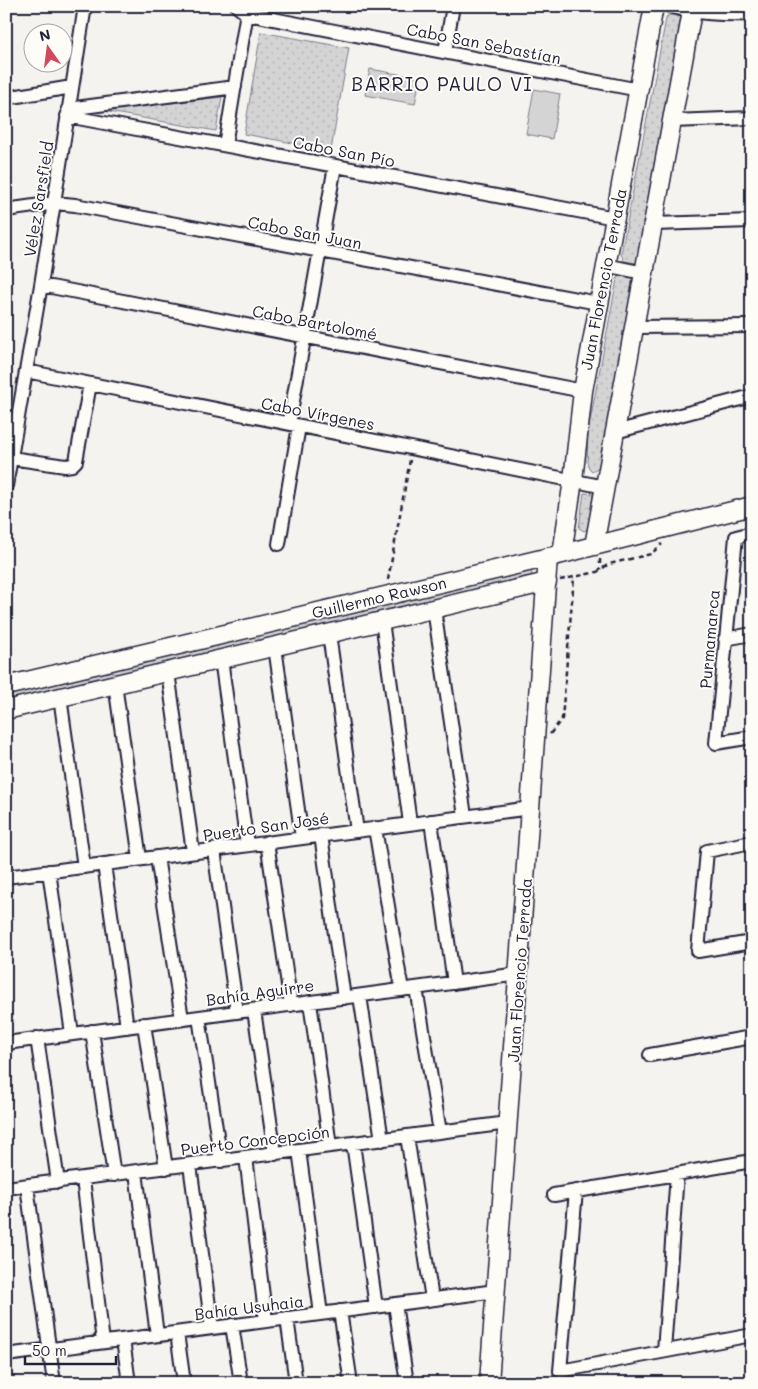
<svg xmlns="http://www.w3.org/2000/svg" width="758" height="1389" font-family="Mali,sans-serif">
<defs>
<pattern id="grass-dots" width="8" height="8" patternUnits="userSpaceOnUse" patternTransform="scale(1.25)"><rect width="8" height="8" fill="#d5d4d5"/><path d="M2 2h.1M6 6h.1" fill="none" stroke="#b7b6b8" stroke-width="1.8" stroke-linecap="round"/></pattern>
</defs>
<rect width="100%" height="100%" fill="#f4f3ef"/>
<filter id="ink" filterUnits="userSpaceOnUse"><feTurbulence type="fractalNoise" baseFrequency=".02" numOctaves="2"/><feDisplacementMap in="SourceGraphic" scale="10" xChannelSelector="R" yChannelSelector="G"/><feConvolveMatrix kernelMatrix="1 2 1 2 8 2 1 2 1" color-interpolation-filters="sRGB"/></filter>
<g filter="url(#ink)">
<path fill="url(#grass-dots)" stroke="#7c7b88" d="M670,15L682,17L638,261L636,263L624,261L621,254L666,19L667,16Z
M261,32L349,48L331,150L244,134Z
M222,97L216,131L103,111Z
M620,274L635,276L600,467L592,471L589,468L587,462L588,432L617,279Z
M584,493L593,494L589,528L584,531L579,528Z
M531,571L533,580L11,701L9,693Z"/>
<path fill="#d5d4d5" stroke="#7c7b88" d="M370,69L420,78L415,104L365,95Z
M534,89L560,94L552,139L526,134Z"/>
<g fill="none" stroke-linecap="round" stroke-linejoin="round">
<g stroke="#22223b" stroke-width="16">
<path id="street" d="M237,6L247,14L639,90
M669,6C698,14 722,15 752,14
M445,52L453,6
M6,98L72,87
M68,109L235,87
M67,116L615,218
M672,121L752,118
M225,145L248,6
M6,210L55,203L75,205L598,303
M653,224L752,221
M605,265L644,273
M41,285L583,391
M634,327L752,326
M26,371L605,487
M289,423L335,166
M615,432L752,396
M11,458L65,466L72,465L76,461L90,384
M6,486L41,285L85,6
M752,533L736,537L716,743L752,737
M279,544L299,426
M434,609L465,816
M382,621L410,823
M329,634L357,831
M725,639L752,634
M275,647L302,838
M221,659L247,845
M168,672L193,852
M115,684L140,859
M60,697L84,867
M431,821L454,983
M375,828L402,990
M321,835L344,998
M267,842L291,1005
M752,842L707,851L698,951L752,942
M214,850L237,1012
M157,857L182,1019
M104,864L127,1027
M49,871L72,1034
M6,877L531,808
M416,988L440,1132
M360,996L382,1140
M310,1002L330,1146
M254,1010L275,1154
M199,1017L221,1161
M144,1024L166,1168
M92,1031L114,1175
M37,1038L58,1182
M6,1043L519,974
M650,1055L752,1037
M407,1136L432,1299
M353,1143L376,1307
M299,1150L321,1314
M246,1157L266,1321
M190,1165L212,1328
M136,1172L157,1335
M83,1179L103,1342
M27,1186L54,1383
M6,1188L508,1123
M576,1191L560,1371L752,1335
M554,1195L752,1161
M395,1304L407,1383
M340,1311L351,1383
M287,1318L296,1383
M232,1325L241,1383
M177,1333L184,1383
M123,1340L129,1383
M664,1351L677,1174
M6,1355L496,1291"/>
</g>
<g stroke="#22223b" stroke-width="21">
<path id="secondary" d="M594,546L693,6
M562,554L573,480L583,391L654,6
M6,686L562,554L752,506
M6,710L547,582
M489,1383L548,557"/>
</g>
<path stroke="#22223b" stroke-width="2.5" stroke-dasharray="5 4" stroke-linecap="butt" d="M600,559V570
M388,580L410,460
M560,580L597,572L609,564L651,554L662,544
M550,734L562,719L574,577"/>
<use href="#street" stroke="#fdfcf7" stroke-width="12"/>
<use href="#secondary" stroke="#fdfcf7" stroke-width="18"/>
</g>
</g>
<g text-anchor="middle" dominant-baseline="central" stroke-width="4" stroke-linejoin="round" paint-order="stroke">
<g font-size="16" fill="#22223b" stroke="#fdfcf7">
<text transform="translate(484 43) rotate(11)">Cabo San Sebastían</text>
<text transform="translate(344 151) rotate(11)">Cabo San Pío</text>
<text transform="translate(38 199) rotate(-81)">Vélez Sarsfield</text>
<text transform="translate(305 232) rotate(11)">Cabo San Juan</text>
<text transform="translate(603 279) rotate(-79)">Juan Florencio Terrada</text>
<text transform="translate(315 322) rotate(11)">Cabo Bartolomé</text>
<text transform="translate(318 413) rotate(11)">Cabo Vírgenes</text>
<text transform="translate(379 597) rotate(-13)">Guillermo Rawson</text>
<text transform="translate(709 639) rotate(-85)">Purmamarca</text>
<text transform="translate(266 826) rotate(-8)">Puerto San José</text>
<text transform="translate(519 970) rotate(-86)">Juan Florencio Terrada</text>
<text transform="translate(260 992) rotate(-8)">Bahía Aguirre</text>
<text transform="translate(255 1140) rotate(-7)">Puerto Concepción</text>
<text transform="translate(249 1307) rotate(-7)">Bahía Usuhaia</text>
</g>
<g font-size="19" letter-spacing="1" fill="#22223b" stroke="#fdfcf7">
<text x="442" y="83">BARRIO PAULO VI</text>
</g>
</g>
<rect width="758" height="1389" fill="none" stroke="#fdfcf7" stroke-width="25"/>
<rect x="12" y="12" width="733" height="1364" fill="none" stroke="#22223b" stroke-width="2" filter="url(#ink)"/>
<g transform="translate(48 48) rotate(346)"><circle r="24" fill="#fdfcf7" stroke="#a5a5ac"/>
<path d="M0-4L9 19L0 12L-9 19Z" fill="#d1495b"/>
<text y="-8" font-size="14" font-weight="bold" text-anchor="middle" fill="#22223b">N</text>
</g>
<path d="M25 1356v8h91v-8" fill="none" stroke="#22223b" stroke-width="2.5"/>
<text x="32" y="1356" font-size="15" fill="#22223b" stroke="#fdfcf7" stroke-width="4" paint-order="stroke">50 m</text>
</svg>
